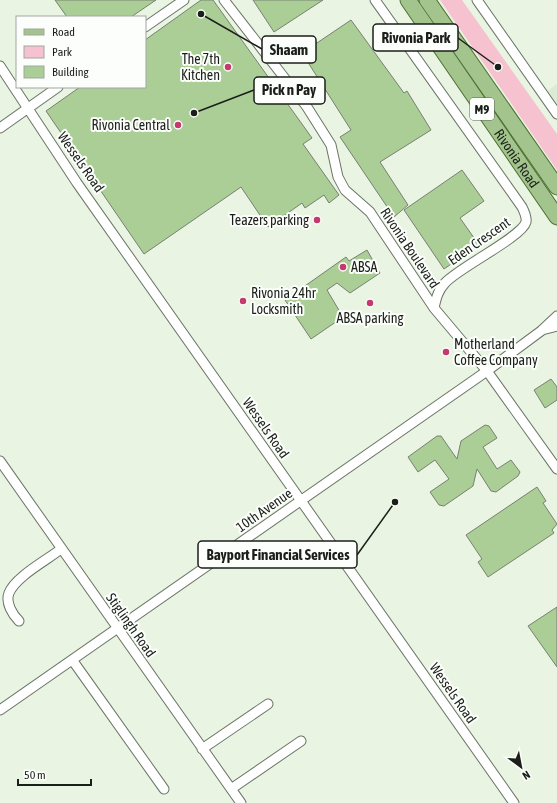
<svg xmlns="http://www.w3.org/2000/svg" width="557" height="803" font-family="'Asap Condensed',sans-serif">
<rect width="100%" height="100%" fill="#e9f4e3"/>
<path fill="#dcecd4" d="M557,84V108L546,92Z"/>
<path fill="#f7c2cf" d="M440,0H462L557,134V170Z"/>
<path fill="#aace96" stroke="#778172" d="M55,0H156L131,17H67Z
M201,0H213L312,138L303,144L339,195L329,203L324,195L305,208L302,203L268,227L241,187L144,254L46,111L80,87H145V40Z
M253,0H323L274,32Z
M351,20L404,93L407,91L431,130L380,162L408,205L394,217L340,137L351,130L302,53Z
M462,170L484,201L460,218L479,245L444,269L404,210Z
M367,250L380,273L350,293L337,283L327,290L343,317L311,339L285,300L346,257L349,261Z
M551,379L557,387V400L545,408L534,390Z
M485,425L489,426L497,438L483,447L497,469L511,460L520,472L518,476L496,492L491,491L477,469L473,486L444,506L439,505L430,492L449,479L435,460L418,472L408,457L437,436H441L457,459L461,441Z
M537,487L546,501L543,503L557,524L552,530L554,533L488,577L478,562L482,559L466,535Z
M557,607V667L528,626Z"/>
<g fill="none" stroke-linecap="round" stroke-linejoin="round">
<g stroke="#6b7566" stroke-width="11">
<path id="street" d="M224,0L307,107L331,145L338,177L345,190L370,212L434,308L487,371L557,469
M375,0L522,207C524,211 527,217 526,222C522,237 458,268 445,283C438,290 436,299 434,308
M477,0L557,114
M145,27L184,0
M0,66L77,183L514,803
M0,128L58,87
M542,330L557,326
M0,461L241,803
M19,621C13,615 5,603 9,593C15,577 47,560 61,549
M73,661L164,789
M0,710L487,371L541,331L557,316
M202,749L268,704
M231,789L301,741"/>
</g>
<g stroke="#4c7133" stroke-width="17">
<g id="primary">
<path id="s1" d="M408,0L557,217"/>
<path d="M427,0L557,187"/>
</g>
</g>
<use href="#street" stroke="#fff" stroke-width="9"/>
<use href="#primary" stroke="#a3c48d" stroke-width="15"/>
</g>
<g fill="#c5396e" stroke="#fcfefb" stroke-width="1.5">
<circle cx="228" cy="67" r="4"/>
<circle cx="178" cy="125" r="4"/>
<circle cx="317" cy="220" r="4"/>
<circle cx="343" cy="267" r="4"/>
<circle cx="243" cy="301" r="4"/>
<circle cx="370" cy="303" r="4"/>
<circle cx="446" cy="352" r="4"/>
</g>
<g text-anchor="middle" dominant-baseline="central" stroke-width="4" stroke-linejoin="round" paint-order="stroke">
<rect fill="#fcfefb" stroke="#5e625d" stroke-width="1" x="470" y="98" width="24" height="22" rx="3"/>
<g font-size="13" font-weight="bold" fill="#1b1f19">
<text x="482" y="109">M9</text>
</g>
<g font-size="14" fill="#1b1f19" stroke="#fcfefb" text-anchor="end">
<text x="220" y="59">The 7th<tspan x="220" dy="16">Kitchen</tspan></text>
<text x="170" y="125">Rivonia Central</text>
<text x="309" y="220">Teazers parking</text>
<text x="351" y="267" text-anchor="start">ABSA</text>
<text x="251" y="293" text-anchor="start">Rivonia 24hr<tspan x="251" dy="16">Locksmith</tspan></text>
<text x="370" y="318" text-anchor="middle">ABSA parking</text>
<text x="454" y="344" text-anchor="start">Motherland<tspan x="454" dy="16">Coffee Company</tspan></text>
</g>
<g font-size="14" fill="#1b1f19" stroke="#fcfefb">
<text stroke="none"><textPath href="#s1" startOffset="192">Rivonia Road</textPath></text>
<text transform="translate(81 162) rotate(55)">Wessels Road</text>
<text transform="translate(479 241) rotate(-35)">Eden Crescent</text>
<text transform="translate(410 248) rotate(56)">Rivonia Boulevard</text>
<text transform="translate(266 428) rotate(55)">Wessels Road</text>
<text transform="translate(264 510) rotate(-35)">10th Avenue</text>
<text transform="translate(131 625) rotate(55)">Stiglingh Road</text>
<text transform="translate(453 693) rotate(55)">Wessels Road</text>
</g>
</g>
<path fill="none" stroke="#1b1f19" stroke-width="1.5" d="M498 67L458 38M201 14L262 49M194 113L254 90M395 502L357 555"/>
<g fill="#1b1f19" stroke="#fcfefb" stroke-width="1.5">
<circle cx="498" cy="67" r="4"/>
<circle cx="201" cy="14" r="4"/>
<circle cx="194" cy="113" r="4"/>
<circle cx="395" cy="502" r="4"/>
</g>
<g fill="#fcfefb" stroke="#1b1f19" stroke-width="1.5">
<rect x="373" y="24" width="85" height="27" rx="4"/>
<rect x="262" y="36" width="54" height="27" rx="4"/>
<rect x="254" y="77" width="71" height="27" rx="4"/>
<rect x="198" y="541" width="159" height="27" rx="4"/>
</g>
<g font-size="15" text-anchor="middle" font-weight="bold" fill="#1b1f19">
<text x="416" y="43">Rivonia Park</text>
<text x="289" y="55">Shaam</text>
<text x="289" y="95">Pick n Pay</text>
<text x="278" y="560">Bayport Financial Services</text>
</g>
<rect x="16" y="16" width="130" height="72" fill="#fcfefb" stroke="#a2a5a1"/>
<rect x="24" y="29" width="20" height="6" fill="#a3c48d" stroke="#a2a5a1"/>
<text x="52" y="36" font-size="12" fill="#1b1f19">Road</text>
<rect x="24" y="46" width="20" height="12" fill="#f7c2cf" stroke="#a2a5a1"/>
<text x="52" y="56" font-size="12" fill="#1b1f19">Park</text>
<rect x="24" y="66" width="20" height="12" fill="#aace96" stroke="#a2a5a1"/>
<text x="52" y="76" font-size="12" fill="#1b1f19">Building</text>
<g transform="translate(521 767) rotate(148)" stroke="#fcfefb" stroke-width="3" paint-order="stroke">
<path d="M0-3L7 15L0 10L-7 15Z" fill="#1b1f19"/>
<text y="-6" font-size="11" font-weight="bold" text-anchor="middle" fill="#1b1f19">N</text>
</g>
<path d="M18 779v6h73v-6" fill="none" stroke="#1b1f19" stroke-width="2"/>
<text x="24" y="779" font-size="12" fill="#1b1f19" stroke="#fcfefb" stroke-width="3" paint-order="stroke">50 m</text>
</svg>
